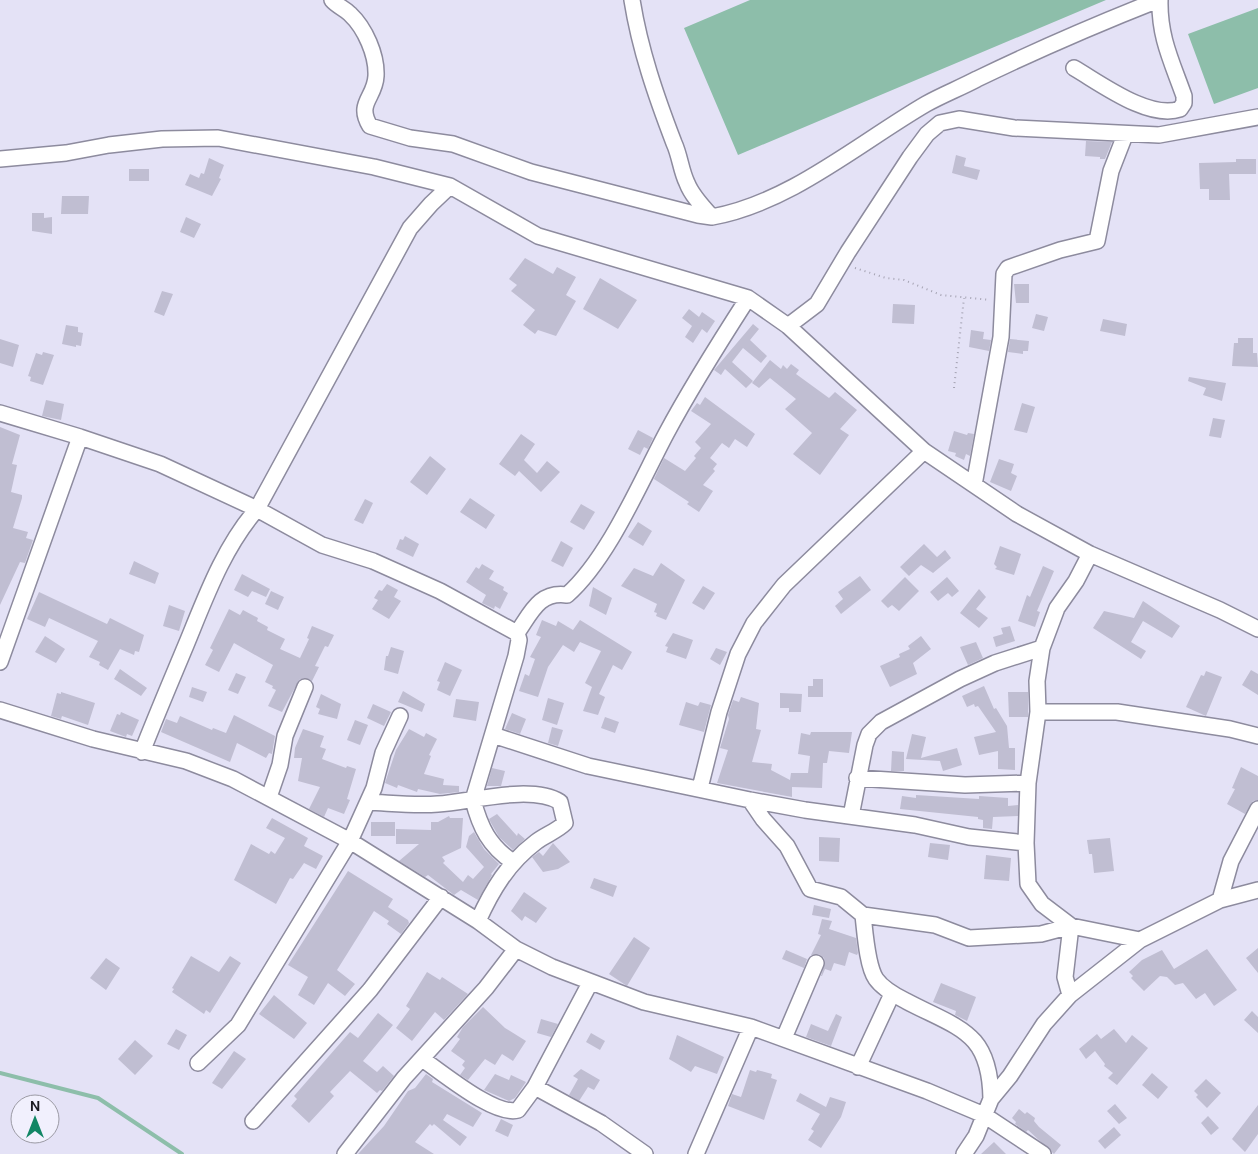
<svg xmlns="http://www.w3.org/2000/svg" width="1258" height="1154" font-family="'DM Sans',sans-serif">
<rect width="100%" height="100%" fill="#e4e2f6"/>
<path fill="#8dbeaa" d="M750,0H1106L738,155L684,28Z
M1258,8V88L1214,104L1188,34Z"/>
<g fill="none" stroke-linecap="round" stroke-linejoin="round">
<path stroke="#8dbeaa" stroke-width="4" d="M0,1073L98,1098L182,1154"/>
</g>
<path fill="#c0bed2" d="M1086,141L1112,142L1105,159H1100V157L1085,156Z
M956,155L966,158L964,166L980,170L977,180L952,173Z
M209,158L224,165L219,178L221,179L212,196L185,185L190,174L199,178L201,173L204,174Z
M1236,159H1256V174H1229L1230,200H1209V189H1200L1199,163L1236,162Z
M129,169H149V181H129Z
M62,196H89L88,214H61Z
M32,213H44V218L52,217V234L32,231Z
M186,217L201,224L194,238L180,232Z
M525,258L553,274L557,267L576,277L566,295L576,301L556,336L538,330L535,334L523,325L535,310L511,291L517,285L509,279Z
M600,278L637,300L618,329L583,309Z
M1014,284H1029V303H1016Z
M162,291L173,294L164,316L154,312Z
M893,304L915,305L914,324L892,323Z
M689,309L699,317L702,312L715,321L707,333L702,329L693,343L685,337L692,326L682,318Z
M1036,314L1048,317L1044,331L1032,328Z
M1103,319L1127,324L1125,336L1100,331Z
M753,324L759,329L750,340L767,356L761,363L743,348L732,362L753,381L746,388L725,369L721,375L714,370Z
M66,325L78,327V332L83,333L81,346L76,345V347L62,344Z
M971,330L984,332L983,339L991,340L989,351L969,347Z
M1238,338H1253V353H1257L1258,367L1232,366L1234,343H1238Z
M0,339L19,345L13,367L0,363Z
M1010,339L1029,341L1028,351H1023V354L1008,352Z
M43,352L54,355L43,385L30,381L31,377L28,376L36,353L42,355Z
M770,360L781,369L783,365L787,369L791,364L799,370L796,374L829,398L835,392L857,410L840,429L849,435L820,475L793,454L812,433L785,409L796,399L770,378L759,388L752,383Z
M1189,377L1226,383L1222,401L1203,395L1206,388L1188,381Z
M705,397L755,434L747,447L735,439L729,448L722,443L710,458L717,464L713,469L715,471L703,485L713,491L699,512L687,504L689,502L654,479L664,458L685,471L696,458L694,456L701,448L695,442L711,424L691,411L697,403L700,405Z
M46,400L64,404L61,420L42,416Z
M1022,403L1035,407L1027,433L1014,430Z
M1213,418L1225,420L1221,438L1209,436Z
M0,427L20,435L12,464L17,465L11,492L22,495V498L13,528L28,532L26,538L33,540L25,563L20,562L0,605Z
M638,430L653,438L648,449L644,447L640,455L628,449Z
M954,431L967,435L968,433L974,434L970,456L966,454L964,460L955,456L956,453L948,451Z
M521,434L535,444L524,460L537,473L547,461L560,472L541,492L519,471L515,476L499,464Z
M430,456L446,469L427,495L410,482Z
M999,459L1014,464L1011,473L1017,476L1011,491L990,482Z
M470,498L495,515L486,529L460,512Z
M365,499L373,503L363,524L354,520Z
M581,504L595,512L584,530L570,522Z
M638,522L652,531L643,546L628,537Z
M405,536L419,544L413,557L396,549L400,539L403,540Z
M561,541L573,548L563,567L551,561Z
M924,544L937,557L945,550L951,558L933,573L921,565L909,576L900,567Z
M1000,546L1021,554L1014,575L995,569L997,567L994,564Z
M134,561L159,573L155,584L129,574Z
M661,563L685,580L666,620L656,616L657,613L654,612L657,604L621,586L634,568L653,576Z
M482,564L494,571L489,579L504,587L503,590L508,593L500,609L495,606L494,609L482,603L486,595L466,582L476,567L479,569Z
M1043,566L1054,571L1037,611L1040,612L1035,627L1018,621L1027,595L1030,597Z
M242,574L270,589L266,597L252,591L248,597L234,590Z
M860,576L871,590L841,614L835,606L843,599L838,592Z
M905,577L919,591L899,611L892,605L888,608L881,601Z
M947,577L959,591L952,597L948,593L938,601L930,592Z
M387,584L398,590L394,597L401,601L389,619L372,609L378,600L374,598L379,590L382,591Z
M703,586L715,593L704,610L692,603Z
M593,587L612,598L606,615L589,606Z
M979,589L986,597L976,609L988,618L979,628L960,613Z
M271,591L284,597L278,610L265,604Z
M39,592L107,624L110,618L144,635L139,652L135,651L134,655L120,649L108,670L99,665L100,662L89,657L98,641L49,618L45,627L27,619Z
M1143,601L1180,626L1172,638L1143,621L1131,642L1146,651L1141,659L1093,628L1104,611L1134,618Z
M169,605L185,611L179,631L163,626Z
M229,609L240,615L243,610L258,618L257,621L268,627L267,630L285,639L280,649L300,658L309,639L307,638L312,626L334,635L328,647L325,646L315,666L319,667L312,681L304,678L299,680L282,712L268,706L276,690L272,688L273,686L265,682L273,665L234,643L219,672L205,665L213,650L210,648Z
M542,620L556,626L558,621L573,630L580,620L632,652L622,670L613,665L599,694L605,697L598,715L583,711L592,687L585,683L601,651L580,642L574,652L563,645L548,667L538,697L519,691L525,674L529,676L535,659L530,657L541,637L536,635Z
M1010,626L1015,641L996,647L993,637L1003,634L1001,628Z
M673,633L693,640L686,659L666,652L668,647L665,646Z
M45,636L65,649L56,663L35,652Z
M921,636L931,649L913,663L917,674L890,687L880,666L900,657L899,654L910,649L908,646Z
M976,642L983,658L968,665L960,647Z
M391,647L404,651L398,674L384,670L386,656H388Z
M716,648L727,652L720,665L710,659Z
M445,662L462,670L450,696L437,690L440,682L437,681Z
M120,669L147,688L141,696L114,679Z
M1251,670L1258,674V695L1242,685Z
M1206,671L1222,677L1206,716L1186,707L1201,675L1204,676Z
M236,673L246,677L238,694L228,690Z
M813,679H823V697H808V686H813Z
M984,686L994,709L996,708L1007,726L1009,748H1015V770L998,769V751L979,755L974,737L996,732L978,706L975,707L974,704L967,707L962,696Z
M192,687L207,692L203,702L189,697Z
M403,691L425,704L422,712L398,702Z
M61,692L95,703L88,725L62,716L61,719L51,716L57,693L61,694Z
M1008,692H1028V717H1009Z
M780,693L802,694L801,712H789V708H780Z
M321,694L341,704L337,719L318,714L320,709L316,707Z
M741,697L759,703L756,729L761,730L752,762L772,764L771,770L790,780L791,773H808L810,756L798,754L801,733L810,735L811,732H852L849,753L829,751L827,763H823L822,788L792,787V797L717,783L728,750L720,748L729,719L728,715L733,700L739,702Z
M548,698L564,703L557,725L542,720Z
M456,699L479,702L476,721L453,717Z
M686,702L698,706L700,702L711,705L704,732L679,725Z
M373,704L391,712L384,726L367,718Z
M121,712L139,720L132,736L127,734L126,737L110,731L117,714L120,715Z
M512,713L526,719L520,734L505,729Z
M234,715L275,736L272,754L269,753L266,758L237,743L230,762L161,732L166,719L177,723L180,716L212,730L213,728L226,733Z
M605,717L619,722L615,733L601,728Z
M355,720L368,725L360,745L347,740Z
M552,727L563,730L558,746L548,743Z
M303,729L324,736L320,747L326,749L322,759L346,768L347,766L356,769L347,799L350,800L344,814L328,808L324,817L309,809L320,787L298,781L302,758H294L295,748Z
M409,729L424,737L426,733L437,739L429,755L431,756L424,774L444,779L443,785L459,786V792L440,794L418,789L417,792L398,785L397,788L385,783L396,750Z
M912,734L926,737L921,758L957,748L962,765L943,771L940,761L906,759Z
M892,751L904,752V771H891Z
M1241,767L1258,776V800L1253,801L1245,814L1227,804L1235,789L1232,788Z
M492,768L505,771L501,786H487Z
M916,795L979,799V796L1008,798V806L1018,805V816L993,817L992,829L983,828V820L978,819V817L900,809L902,796L916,798Z
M497,814L517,836L518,833L525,839L513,850L499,837L491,823L489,819Z
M449,816L450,818H463L461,848L442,857L445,861L443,863L463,882L468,875L473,879L484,867L466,847L469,836L474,832L484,849L499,864L491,874L492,875L478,900L461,890L454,895L428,875L425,877L399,861L419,844H396V829L431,830V822H438Z
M272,818L308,838L304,846L323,856L316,869L304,863L293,879L290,878L276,904L234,880L251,844L269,854L271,851L275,854L285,838L266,828Z
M371,822H395V836H371Z
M819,837L840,838L839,862L819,861Z
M1110,838L1114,871L1094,873L1092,854H1089L1087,840Z
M553,843L570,862L558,869L543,872L532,857L539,852L543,856Z
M930,843L950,845L948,860L928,857Z
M986,855L1011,858L1009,881L984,879Z
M348,871L393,899L388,907L408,920L409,923L401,934L387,924L389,921L374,911L337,970L355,984L345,996L328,983L314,1005L298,995L308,977L288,965Z
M594,878L617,886L613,897L590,888Z
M524,892L547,908L536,923L525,916L522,921L511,911Z
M814,905L831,909L829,918L812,915Z
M822,919L832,921L829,929L856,938L858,953L857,955L849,952L845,966L834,963L831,971L825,969L822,976H821L825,962L824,958L819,954L811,955L821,935L818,934Z
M634,937L650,948L627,986L609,974Z
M1258,948V973L1246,958Z
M1207,949L1237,990L1214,1006L1205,993L1196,999L1183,983L1175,985L1167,977L1160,976L1144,991L1131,978L1133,976L1129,972L1142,960L1162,950L1174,969Z
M786,950L807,959L804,968L782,959Z
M191,956L219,972L230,956L241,963L210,1013L206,1010L204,1014L172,992L174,989L172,988Z
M106,958L120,968L106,990L90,978Z
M427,972L440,980L442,977L468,994L444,1020L435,1012L412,1041L396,1028L410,1009L406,1006Z
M941,983L976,997L967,1021L955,1015L956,1011L933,1002Z
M274,995L307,1023L294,1039L259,1014Z
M483,1007L505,1028L526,1041L513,1061L502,1054L495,1065L485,1059L468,1080L460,1075L465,1068L462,1065L465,1061L451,1051L460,1039L457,1037L463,1027Z
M1252,1011L1258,1017V1033L1244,1020Z
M378,1013L393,1025L363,1061L377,1072L383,1066L394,1076L382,1091L380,1090L377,1093L350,1071L330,1092L334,1096L309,1123L291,1106L297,1099L294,1096L350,1032L358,1038Z
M836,1014L842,1017L831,1046L806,1037L811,1024L828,1031Z
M541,1019L558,1024L551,1037L537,1033Z
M176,1029L187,1035L179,1050L167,1044Z
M1114,1029L1126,1043L1132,1035L1148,1048L1117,1085L1108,1078L1113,1073L1104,1066L1105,1064L1095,1051L1086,1059L1079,1049L1097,1034L1101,1039Z
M591,1033L605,1041L600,1050L586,1042Z
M677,1035L724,1057L717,1074L695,1066L691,1072L669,1059Z
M135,1040L153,1056L135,1075L118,1059Z
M234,1051L246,1059L222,1089L212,1083Z
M581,1069L600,1080L594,1090L588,1087L579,1101L569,1095L578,1079L573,1076Z
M750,1070L756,1072L757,1070L772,1074L771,1078L777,1080L764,1120L728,1106L732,1094L741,1097Z
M1152,1073L1168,1087L1158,1099L1142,1085Z
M426,1074L433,1079L432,1082L482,1113L473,1127L447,1114L443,1120L467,1137L460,1146L434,1124L432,1126L430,1124L415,1142L434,1154H358L384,1126L408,1091L415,1088Z
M495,1074L509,1080L511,1075L526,1082L515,1098L509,1101L484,1090Z
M1206,1079L1221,1093L1207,1108L1196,1097L1198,1095L1194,1091Z
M800,1093L826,1107L830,1097L846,1102L841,1117L821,1148L808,1140L814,1131L811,1129L820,1114L796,1101Z
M1115,1104L1127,1118L1119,1124L1107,1111Z
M1258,1105V1134L1245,1152L1232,1139Z
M1019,1109L1025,1114L1027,1112L1035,1118L1034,1121L1039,1127L1061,1145L1054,1154L1028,1130L1026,1132L1015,1124L1016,1122L1012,1118Z
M1208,1116L1219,1128L1211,1135L1201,1123Z
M501,1119L513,1125L508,1137L495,1131Z
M1114,1127L1121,1135L1105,1149L1098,1141Z
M994,1142L1006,1154H981Z"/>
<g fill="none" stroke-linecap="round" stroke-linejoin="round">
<g stroke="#8d8b9e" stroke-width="18">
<path id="minor" d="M332,0C337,6 344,8 350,14C365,28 377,55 376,76C375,98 356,103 370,126L410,138L453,144L531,172L698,215L712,217
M632,0C640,50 656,96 674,143C680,156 681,171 687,183C692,196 703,207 712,217C790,203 859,143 926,104C942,95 960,88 977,79C1037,50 1097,24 1158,0
M1074,68C1100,83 1149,120 1180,109L1184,103V96C1172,62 1159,37 1160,0
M0,159L66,153L109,145L162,139L218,138L374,167L450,186L538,236L748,298L788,326L924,451L1017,514L1090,554L1220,610L1258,629
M788,326L817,304L848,252L910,157L927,134L940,123L959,119L1014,128L1159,135L1258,117
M0,413L80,437L160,464L257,509L322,545L373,561L440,591L517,633L519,640L516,656L473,800C480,827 489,846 513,862
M974,485L1001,337L1004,274L1008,268L1060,250L1097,241L1111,171L1125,135
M517,633C531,613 539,591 567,595C608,559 640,483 666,434C691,387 719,343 748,298
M0,662L80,437
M0,710L93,739L186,761L233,779L350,841L478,921L516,949L552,967L644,1002L751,1027L927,1091L984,1115L1043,1154
M1038,712H1117L1230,729L1258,736
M493,735L588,766L750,800L805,810L915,825L969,837L1026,843
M142,752C156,716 171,681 186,645C205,599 223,548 257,509L410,228L431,204L450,186
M857,778L965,785L1028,783
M700,788L719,712L738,654L754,623L784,585L924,451
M269,797L280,765L285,736L305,687
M750,800L763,819L787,846L810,889L841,897L863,915L935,925L969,938L1041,934L1071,926L1140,940
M368,802C391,803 414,806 438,804C471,802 531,784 560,802L565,823C557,831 545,835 536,842C508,863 492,890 478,921
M851,816L865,745L869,734L881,722L960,679L995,663L1042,648
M1220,900L1231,861L1258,809
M863,915C865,932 867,966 876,979C883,989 896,996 906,1001C959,1029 990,1031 991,1099
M1070,995L1065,977L1071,926L1042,904L1028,884L1026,843L1028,783L1038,712L1037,681L1042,648L1057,608L1076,581L1090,554
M784,1038L816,963
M422,1059C442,1072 495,1117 518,1110L535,1087L590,983
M198,1063L238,1025L350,841L374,788L383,753L400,716
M858,1067L892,994
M535,1087L601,1123L645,1154
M253,1121L370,990L441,897
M345,1154L404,1078L486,988L516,949
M696,1154L751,1027
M964,1154L976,1136L991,1099L1010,1076L1044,1024L1070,995L1140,940L1220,900L1258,890"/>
</g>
<path stroke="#a5a3b3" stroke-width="2" stroke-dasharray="1 4" stroke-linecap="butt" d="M855,268L886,278L904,280L941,295L990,300
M954,388L964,298"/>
<use href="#minor" stroke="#fff" stroke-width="15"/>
</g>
<g transform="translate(35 1119)"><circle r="24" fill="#f1f0fd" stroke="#9c9ba5"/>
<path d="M0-4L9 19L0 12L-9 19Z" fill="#128665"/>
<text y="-8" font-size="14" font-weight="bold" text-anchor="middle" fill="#1c1b22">N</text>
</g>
</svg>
